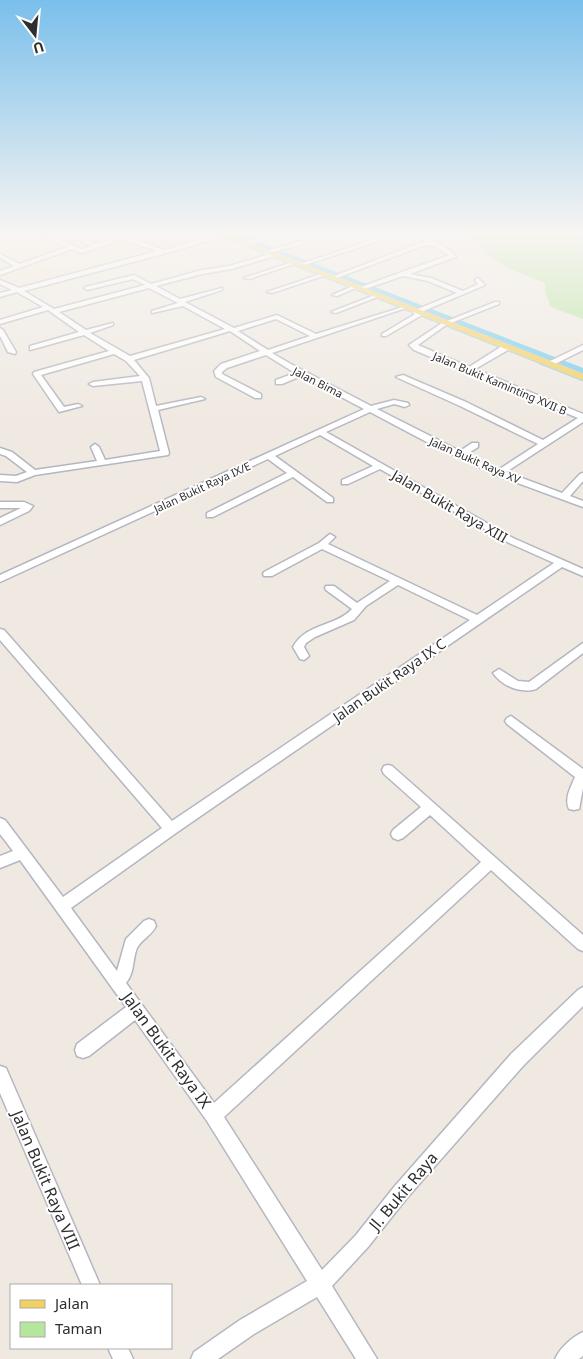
<svg xmlns="http://www.w3.org/2000/svg" width="583" height="1359" font-family="'Noto Sans',sans-serif">
<rect width="100%" height="100%" fill="#efe9e1"/>
<path fill="#f0e6d1" d="M0,235H224L0,294Z"/>
<path fill="#b6e59e" d="M468,235H583V319L551,307L545,292V283L510,269L493,259Z"/>
<path fill="#75cff0" d="M231,235H241L583,368V374Z"/>
<g fill="none" stroke-linecap="round" stroke-linejoin="round">
<path stroke="#75cff0" stroke-width="2" d="M219,235L543,364"/>
<path stroke="#75cff0" stroke-width="2.5" d="M540,363L583,380"/>
<g stroke="#b4b7c1" stroke-width="3">
<path id="minor" d="M40,235H48L82,249L91,246L70,235H78L96,244L115,237L113,235H122L164,250L218,235H228L167,253L24,291L54,309L145,285L133,279L87,290L84,288L85,287L134,275L151,284L202,270L229,266L273,253L276,255L275,256L232,269L202,274L156,286L180,299L222,288V290L185,302L234,328L277,315L316,334L406,306V308L272,353L289,363L371,406L394,400L408,403L409,405L405,407L394,404L377,409L460,451L472,443H478V447L466,455L498,470L538,444L460,406L396,377L403,375L466,402L543,440L578,418L414,350L409,345L442,323L495,302H499V304L446,325L418,345L469,367L502,346H508V350L475,369L583,414V422L506,472L562,493L580,474L583,473V481L570,496L583,501V507L496,475L438,448L370,412L326,432L513,538L583,569V576L562,567L176,833L71,908L117,971L126,939L144,921L149,919L154,921L156,926C152,935 142,939 137,948C132,960 135,972 126,983L214,1103L481,862L430,815L403,838L398,840L393,838L391,834L393,830L421,807L384,774L382,770L384,766L388,765L392,766L583,935V951L578,949L491,870L224,1117L322,1270L356,1235L394,1187L511,1054L578,990L583,987V1006L523,1066L406,1199L368,1247L332,1286L377,1359H356L317,1297L254,1334L218,1359H191L194,1352L240,1320L307,1281L207,1121L135,1020L89,1056L83,1058L77,1056L75,1050L77,1044L126,1007L20,860L0,868V856L13,851L0,834V818L5,820L63,897L162,828L0,640V629L4,630L172,821L470,620L398,585L366,606L354,620L315,637L306,643L304,647L309,656L304,660L300,659L293,647C306,623 335,627 352,609L326,590L325,588L326,586H334L357,603L390,581L322,549L272,576H264L263,574L264,572L319,543L330,534L335,537L328,544L477,615L554,563L507,542L380,469L348,484H342V480L373,466L320,435L275,456L333,498V502H327L293,477L213,517H207V513L287,473L268,459L0,582V575L364,409L301,376L282,384H276V380L295,373L266,355L227,368L222,372V374L261,394V398H255L216,377L214,371L221,364L260,351L230,331L134,360L149,378L156,406L201,397L205,399L158,410L169,453L168,455L35,475L17,482L0,481V475L16,476L27,472L6,456L0,454V448L12,452L35,470L97,461L91,447L95,444L99,447L105,460L160,451L142,381L93,386L89,384L93,382L140,376L126,361L114,354L41,375L64,407L78,404L82,406L59,412L33,374L34,372L109,351L84,335L30,350V346L79,332L48,310L0,324V320L43,307L17,292L0,297V293L12,290L0,284V280L19,288L157,251L121,239L82,253L72,249L0,275V271L14,266L0,258V254L20,264L67,247ZM149,288L178,303L152,311V313L183,306L225,329L130,356L90,333L113,325V323L86,330L59,312ZM276,319L310,336L268,350L238,331Z
M270,235H280L245,246L242,244Z
M388,235H397L302,266L297,265Z
M414,235C424,235 452,248 456,257L410,274L431,278L463,291L478,284L475,280L478,278L485,285L421,312L423,314L422,315L386,336H382V334L415,314L413,313V311L457,293L428,281L403,276L362,290H358V288L449,255L431,245L420,247L334,279L329,278L417,244L426,242Z
M302,241L304,244L265,254L262,252Z
M292,262L297,263L249,279L244,278Z
M321,274L326,275L272,293L267,292Z
M353,286L358,287L337,296L332,295Z
M375,295L380,296L336,313L331,312Z
M0,328L3,330L16,352L15,354L8,352L0,336Z
M583,345V350L551,366L544,364Z
M0,502H24L33,506L29,511L0,525V518L21,508H0Z
M583,643V653L536,689C521,694 502,686 493,673L499,669L518,681L529,682Z
M511,716L583,769V788L579,809L574,810L569,809C564,798 571,787 575,777L507,724L505,721L507,718Z
M0,1066L6,1068L100,1285H82L0,1093Z
M583,1332V1356L579,1359H555C560,1348 572,1337 583,1332Z
M108,1348H128L133,1359H113Z"/>
</g>
<g stroke="#c9c9c9" stroke-width="2">
<path id="major" d="M221,235H230L583,374V380Z"/>
</g>
<use href="#minor" fill="#fff" fill-rule="evenodd"/>
<use href="#major" fill="#f2d163" fill-rule="evenodd"/>
</g>
<linearGradient id="sky" x2="0" y2="1"><stop stop-color="#7abfeb"/><stop offset="0.55" stop-color="#f8f5f2"/><stop offset="1" stop-color="#f8f5f2" stop-opacity="0"/></linearGradient>
<rect width="583" height="425" fill="url(#sky)"/>
<g text-anchor="middle" dominant-baseline="central" stroke-width="4" stroke-linejoin="round" paint-order="stroke">
<g font-size="11" fill="#2e2e2e" stroke="#fff">
<text transform="translate(318 382) rotate(27)">Jalan Bima</text>
<text transform="translate(500 383) rotate(23)">Jalan Bukit Kaminting XVII B</text>
<text transform="translate(475 460) rotate(24)">Jalan Bukit Raya XV</text>
<text transform="translate(202 487) rotate(-25)">Jalan Bukit Raya IX/E</text>
</g>
<g font-size="14" fill="#2e2e2e" stroke="#fff">
<text transform="translate(450 506) rotate(30)">Jalan Bukit Raya XIII</text>
<text transform="translate(389 680) rotate(-35)">Jalan Bukit Raya IX C</text>
</g>
<g font-size="16" fill="#2e2e2e" stroke="#fff">
<text transform="translate(167 1050) rotate(54)">Jalan Bukit Raya IX</text>
<text transform="translate(46 1180) rotate(67)">Jalan Bukit Raya VIII</text>
<text transform="translate(403 1191) rotate(-50)">Jl. Bukit Raya</text>
</g>
</g>
<rect x="10" y="1284" width="162" height="65" fill="#ffffff" stroke="#ababab"/>
<rect x="20" y="1300" width="25" height="8" fill="#f2d163" stroke="#ababab"/>
<text x="55" y="1309" font-size="15" fill="#2e2e2e">Jalan</text>
<rect x="20" y="1322" width="25" height="15" fill="#b6e59e" stroke="#ababab"/>
<text x="55" y="1334" font-size="15" fill="#2e2e2e">Taman</text>
<g transform="translate(35 35) rotate(164)" stroke="#ffffff" stroke-width="4" paint-order="stroke">
<path d="M0-4L9 19L0 12L-9 19Z" fill="#2e2e2e"/>
<text y="-8" font-size="14" font-weight="bold" text-anchor="middle" fill="#2e2e2e">U</text>
</g>
</svg>
